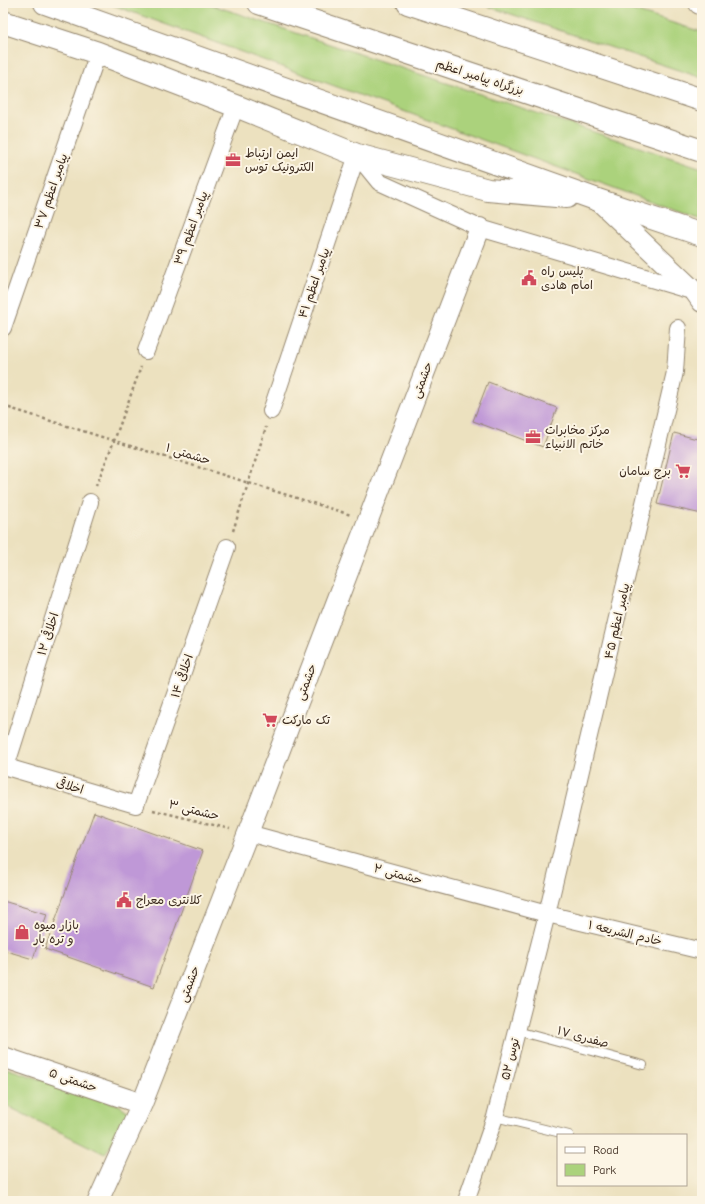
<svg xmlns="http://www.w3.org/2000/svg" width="705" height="1204" font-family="'Comic Neue','Playpen Sans Arabic',sans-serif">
<rect width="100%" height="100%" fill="#fcf5e5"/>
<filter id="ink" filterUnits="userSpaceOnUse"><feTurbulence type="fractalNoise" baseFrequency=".025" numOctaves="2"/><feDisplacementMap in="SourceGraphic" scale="8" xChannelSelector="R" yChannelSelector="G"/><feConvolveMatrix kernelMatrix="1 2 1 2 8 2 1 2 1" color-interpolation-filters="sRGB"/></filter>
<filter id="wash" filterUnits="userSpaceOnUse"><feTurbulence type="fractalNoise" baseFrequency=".012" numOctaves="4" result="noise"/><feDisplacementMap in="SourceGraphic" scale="16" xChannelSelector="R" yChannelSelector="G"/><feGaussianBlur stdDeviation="0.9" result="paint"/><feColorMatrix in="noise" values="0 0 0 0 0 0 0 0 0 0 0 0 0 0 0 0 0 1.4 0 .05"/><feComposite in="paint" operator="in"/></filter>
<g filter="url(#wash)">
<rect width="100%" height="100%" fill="#ece1bf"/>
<path fill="#abd27c" stroke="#737e4d" d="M107,3H206L702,168V220Z
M478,3H609L702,32V78Z
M3,1067L119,1105L130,1113L105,1154L3,1104Z"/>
<g id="blocks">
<path fill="#bf98d7" d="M488,382L557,408L543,447L473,421Z
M701,417L702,514L657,504L674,433L697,439Z
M94,812L203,851L154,987L45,949Z
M3,901L47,914L33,959L3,950Z"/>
</g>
</g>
<g filter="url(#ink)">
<use href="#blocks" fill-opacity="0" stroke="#94866e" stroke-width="1"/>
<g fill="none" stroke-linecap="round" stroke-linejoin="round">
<g stroke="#94866e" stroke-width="10">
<path id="service" d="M517,1031L643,1065
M495,1117L569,1135"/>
</g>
<g stroke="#94866e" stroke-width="18">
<path id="minor" d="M357,155L379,182L480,228L695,292
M3,328L98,53
M146,351L236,106
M271,411L357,155
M3,766L136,805L227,547
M6,767L90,502
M248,833L547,914L702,951
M466,1201L495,1117L547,914L675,372L678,328"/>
</g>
<g stroke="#94866e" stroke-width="22">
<path id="tertiary" d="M598,200L695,292L702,302
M3,1057L142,1104
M98,1201L142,1104L248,833L480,228"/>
</g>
<g stroke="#94866e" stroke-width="24">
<path id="trunk" d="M45,3L598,200L702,235
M259,3L702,151
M408,3L702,100
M700,3L702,4
M3,22L98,53L236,106L357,155L488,190L567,197"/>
</g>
<path stroke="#94866e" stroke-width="2.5" stroke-dasharray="3 3" stroke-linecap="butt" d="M3,406L351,515
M96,486L114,441L141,367
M233,531L266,427
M153,810L230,829"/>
<use href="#service" stroke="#fff" stroke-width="8"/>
<use href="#minor" stroke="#fff" stroke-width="16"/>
<use href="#tertiary" stroke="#fff" stroke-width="20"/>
<use href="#trunk" stroke="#fff" stroke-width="22"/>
</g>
</g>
<defs>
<g id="office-bare" transform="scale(1.2)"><path d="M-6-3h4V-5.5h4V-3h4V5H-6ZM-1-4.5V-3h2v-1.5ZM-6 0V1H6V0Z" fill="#d1495b" stroke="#fcf5e5" stroke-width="2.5" paint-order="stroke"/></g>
<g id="civic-bare" transform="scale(1.2)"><path d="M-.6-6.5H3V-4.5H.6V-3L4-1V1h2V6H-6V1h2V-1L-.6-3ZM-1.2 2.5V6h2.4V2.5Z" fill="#d1495b" stroke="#fcf5e5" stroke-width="2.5" paint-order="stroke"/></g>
<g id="supermarket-bare" transform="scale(1.2)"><path d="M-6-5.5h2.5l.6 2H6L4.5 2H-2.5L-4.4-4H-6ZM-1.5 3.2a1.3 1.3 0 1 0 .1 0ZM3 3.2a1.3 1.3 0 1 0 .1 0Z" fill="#d1495b" stroke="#fcf5e5" stroke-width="2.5" paint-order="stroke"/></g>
<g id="shop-bare" transform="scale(1.2)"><path d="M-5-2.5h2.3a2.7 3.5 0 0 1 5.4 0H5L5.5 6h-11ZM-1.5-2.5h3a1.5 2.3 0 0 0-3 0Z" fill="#d1495b" stroke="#fcf5e5" stroke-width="2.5" paint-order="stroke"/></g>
</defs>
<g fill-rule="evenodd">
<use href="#office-bare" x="233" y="160"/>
<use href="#civic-bare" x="529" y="278"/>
<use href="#office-bare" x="533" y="437"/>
<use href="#supermarket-bare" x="683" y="471"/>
<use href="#supermarket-bare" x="270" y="720"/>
<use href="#civic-bare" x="124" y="900"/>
<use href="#shop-bare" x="22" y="932"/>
</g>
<g text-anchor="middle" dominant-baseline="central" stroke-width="4" stroke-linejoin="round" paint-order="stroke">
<g font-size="12" fill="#3b2a1e" stroke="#fcf5e5">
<text transform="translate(480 77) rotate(18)">بزرگراه پیامبر اعظم</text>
<text transform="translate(51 191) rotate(-71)">پیامبر اعظم ۳۷</text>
<text transform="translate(191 228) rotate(-70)">پیامبر اعظم ۳۹</text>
<text transform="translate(314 283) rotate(-71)">پیامبر اعظم ۴۱</text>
<text transform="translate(422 380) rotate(-69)">حشمتی</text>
<text transform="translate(188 454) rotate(17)">حشمتی ۱</text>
<text transform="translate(617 621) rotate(-77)">پیامبر اعظم ۴۵</text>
<text transform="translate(48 634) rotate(-72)">اخلاقی ۱۲</text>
<text transform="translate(182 676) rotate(-71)">اخلاقی ۱۴</text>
<text transform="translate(306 682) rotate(-69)">حشمتی</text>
<text transform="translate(70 786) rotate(17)">اخلاقی</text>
<text transform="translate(194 810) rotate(14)">حشمتی ۳</text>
<text transform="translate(398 874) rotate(15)">حشمتی ۲</text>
<text transform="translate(625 933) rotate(13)">خادم الشریعه ۱</text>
<text transform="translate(189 984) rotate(-69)">حشمتی</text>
<text transform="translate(583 1037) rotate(15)">صفدری ۱۷</text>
<text transform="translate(510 1059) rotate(-76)">توس ۵۲</text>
<text transform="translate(73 1080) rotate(19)">حشمتی ۵</text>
</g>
<g font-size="12" fill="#3b2a1e" stroke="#fcf5e5" text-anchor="start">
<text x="245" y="153">ایمن ارتباط<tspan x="245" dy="14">الکترونیک توس</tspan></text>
<text x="541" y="271">پلیس راه<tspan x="541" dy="14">امام هادی</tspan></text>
<text x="545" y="430">مرکز مخابرات<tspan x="545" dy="14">خاتم الانبیاء</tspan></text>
<text x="671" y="471" text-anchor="end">برج سامان</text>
<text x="282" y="720">تک مارکت</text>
<text x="136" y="900">کلانتری معراج</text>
<text x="34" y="925">بازار میوه<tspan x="34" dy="14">و تره بار</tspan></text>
</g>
</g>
<rect width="705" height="1204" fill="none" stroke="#fcf5e5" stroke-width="16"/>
<rect x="557" y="1134" width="130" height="52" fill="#fcf5e5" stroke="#afa495"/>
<rect x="565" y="1147" width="20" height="6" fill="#ffffff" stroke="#afa495"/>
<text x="593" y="1154" font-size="12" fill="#3b2a1e">Road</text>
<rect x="565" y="1164" width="20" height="12" fill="#abd27c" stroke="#afa495"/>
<text x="593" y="1174" font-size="12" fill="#3b2a1e">Park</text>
</svg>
